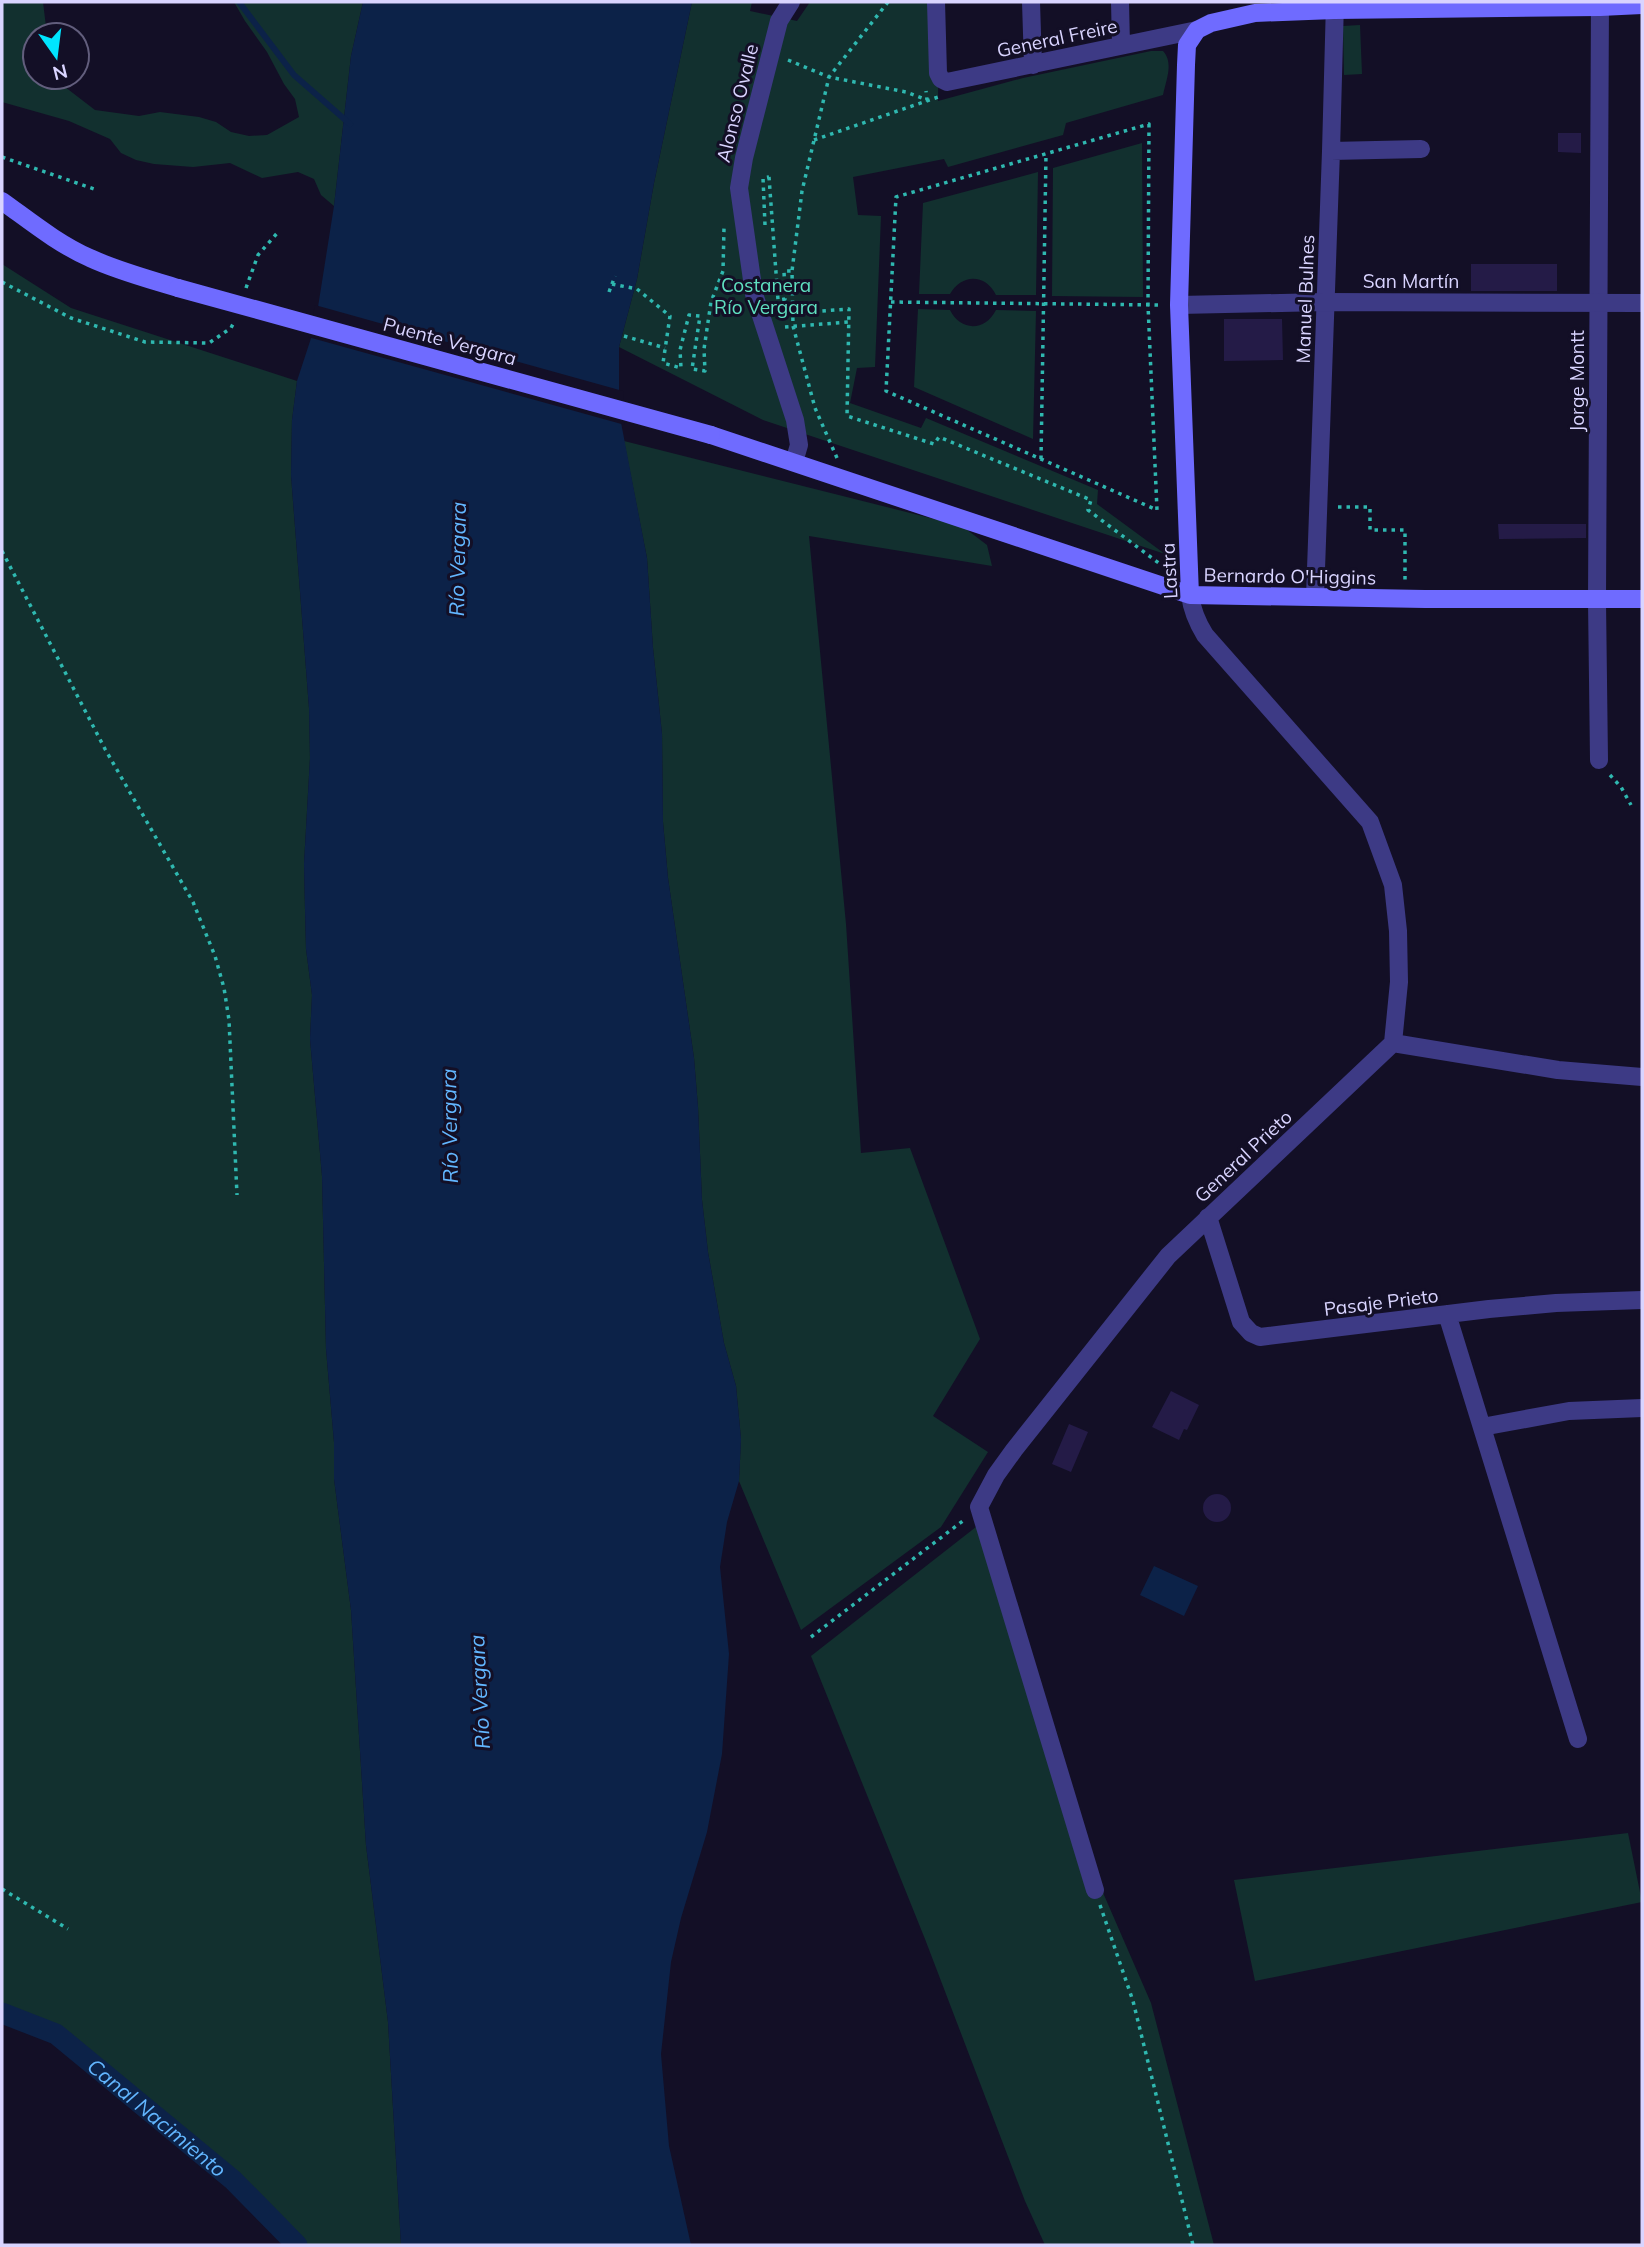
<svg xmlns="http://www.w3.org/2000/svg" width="1644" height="2247" font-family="Mulish,sans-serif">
<rect width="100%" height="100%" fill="#130f26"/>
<path fill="#12302f" d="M2,2H43L47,35H35V77H52L95,110L139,116L160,112L199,117L216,122L231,132L249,136L267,135L299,117L295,99L284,84L267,52L245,21L234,2H363L351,56L334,206L321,195L314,179L298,172L262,178L230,163L193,167L154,164L136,160L121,153L110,139L69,121L2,102Z
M692,2H752L750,11L797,21L810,2H939L938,101L1023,78L1151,51H1163C1174,63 1166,80 1163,95L1066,123L1063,135L948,167L944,159L853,177L858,215L881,216L875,367L857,368L850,403L921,428L926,418L1098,490L1097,504L1165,554L763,420L619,347L637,279L654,183Z
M1360,25L1362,74L1344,75L1343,26Z
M1142,143L1143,297L1052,296L1053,168Z
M1038,172L1036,295H996C986,274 962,273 950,294H919L923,203Z
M2,264L71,308L297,381L292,420L291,475L309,708L310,758L304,864L305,909L306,949L312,995L310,1039L322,1176L326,1349L334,1442V1479L351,1610L366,1845L388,2022L401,2245H297L233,2180L56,2034L2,2013Z
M918,309L950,310C960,331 985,332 996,310L1036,311L1033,439L914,387Z
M624,441L962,526L987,545L992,566L809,536L846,924L861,1153L910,1148L980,1339L933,1416L988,1452L941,1527L801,1630L739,1481L741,1439L736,1386L724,1343L708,1252L702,1200L698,1107L694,1058L668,878L663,822L662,734L653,648L647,558Z
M990,1516L1104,1895L1151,2003L1214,2245H1045L1025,2201L925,1939L811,1656Z
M1628,1833L1642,1902L1255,1981L1234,1880Z"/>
<path fill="#0c2248" d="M363,2H692L654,183L637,279L619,347V412L647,558L653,648L662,734L663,822L668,878L694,1058L698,1107L702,1200L708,1252L724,1343L736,1386L741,1439L739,1481L727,1522L720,1567L729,1654L722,1754L707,1832L681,1918L671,1962L661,2054L669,2146L691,2245H401L388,2022L366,1845L351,1610L334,1479V1442L326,1349L322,1176L310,1039L312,995L306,949L305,909L304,864L310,758L309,708L291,475L292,420L297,381L315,326L334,206L351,56Z
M1154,1566L1198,1586L1184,1616L1140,1595Z"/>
<path fill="#130f26" d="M315,305L623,391L625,425L308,337Z"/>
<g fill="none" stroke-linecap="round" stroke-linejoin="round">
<path stroke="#0c2248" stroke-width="6" d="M239,2L294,75L350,124"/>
<path stroke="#0c2248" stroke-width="21" id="s1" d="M2,2013L56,2034L233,2180L297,2245"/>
</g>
<path fill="#241b47" d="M1558,133H1581V153L1558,152Z
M1471,264H1557V291H1471Z
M1224,319H1282L1283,360L1224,361Z
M1498,524H1586V538L1499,539Z
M1171,1391L1199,1405L1187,1430L1184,1429L1179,1440L1152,1427Z
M1069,1424L1088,1432L1071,1472L1052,1464Z
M1203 1508a14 14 0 1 1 28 0a14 14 0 1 1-28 0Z"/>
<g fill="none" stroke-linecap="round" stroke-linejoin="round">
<path stroke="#2fb8b0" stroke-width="3.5" stroke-dasharray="3.5 5" stroke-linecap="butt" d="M788,60L829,77L906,92L927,100L926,91
M1149,124L1148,305L1157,510L886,391L896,197Z
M814,140L938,97
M2,157L97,190
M769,177L778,300L785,299L784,271H792
M765,225L763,178L769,177
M2,282L71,318L145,342L209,343L231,328L234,322
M612,284L637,289L670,316L663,363L681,368L680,350L689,315L700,316L692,369L705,371L704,349L711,302L723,271L724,228
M246,288L258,255L279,231
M609,292L615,276
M891,302L1160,305
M780,314L849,309L847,416L934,444L939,437L1091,500L1088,510L1160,564
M785,327L849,322
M624,336L665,348
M837,458L815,408L793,326L792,271L802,191L829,77L888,2
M1041,459L1046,154
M1338,507H1370V530H1405V582
M2,551L105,749L193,902L215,956L224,988L229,1020L237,1195
M1610,775L1621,787L1631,805
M811,1637L964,1520
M2,1889L68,1929
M1100,1905L1133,2001L1193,2245"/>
<path stroke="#3d3a85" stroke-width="18" d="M791,2L779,21L744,158L739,188L754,294L795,420L799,445L794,462
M936,2L938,73L941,79L947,82L1197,30
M1031,2L1033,65
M1120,2L1121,45
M1331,151L1421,149
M1190,595C1192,611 1197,622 1205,635L1370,822L1393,885L1398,931L1399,982L1393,1043
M1315,597L1331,151L1335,2
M1599,760L1597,601L1600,2
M1393,1043L1558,1070L1642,1077
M1208,1217L1241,1322L1251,1333L1260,1337L1489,1309L1556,1303L1642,1300
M1447,1314L1578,1739
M1482,1427L1569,1411L1642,1408
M1095,1890L979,1507L996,1475L1014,1450L1168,1256L1393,1043"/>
<path stroke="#3d3a85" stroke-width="18" d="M1179,305L1325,302L1642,303"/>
<path stroke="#6f6bff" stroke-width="18" d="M2,201C30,221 58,244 90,258C118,271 149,279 178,288
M711,435L1190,595L1425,599H1642
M1190,595L1179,305L1186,65L1187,45L1197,30L1211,23L1255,13L1334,10L1600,7L1642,5"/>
<path stroke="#6f6bff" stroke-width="18" d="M178,288L711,435"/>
</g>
<g text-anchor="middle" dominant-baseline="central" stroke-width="6" stroke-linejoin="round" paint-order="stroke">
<g font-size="19" fill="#d9d4ff" stroke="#130f26">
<text transform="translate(1057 38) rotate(-12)">General Freire</text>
<text transform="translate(737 103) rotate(-76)">Alonso Ovalle</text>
<text x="1411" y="281">San Martín</text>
<text transform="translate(1305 299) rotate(-88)">Manuel Bulnes</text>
<text transform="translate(450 341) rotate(15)">Puente Vergara</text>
<text transform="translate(1577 381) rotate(-90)">Jorge Montt</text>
<text transform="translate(1169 571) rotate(-93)">Lastra</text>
<text transform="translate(1290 576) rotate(1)">Bernardo O'Higgins</text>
<text transform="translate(1243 1156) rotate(-43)">General Prieto</text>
<text transform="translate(1381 1302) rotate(-7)">Pasaje Prieto</text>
</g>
<g font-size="19" fill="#5fe0c0" stroke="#130f26">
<text x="766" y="285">Costanera<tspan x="766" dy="22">Río Vergara</tspan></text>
</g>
<g font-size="21" font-style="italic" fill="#62b6ff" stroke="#130f26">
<text transform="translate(457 559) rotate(-89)">Río Vergara</text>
<text transform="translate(449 1126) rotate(-91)">Río Vergara</text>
<text transform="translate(479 1692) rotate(-93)">Río Vergara</text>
<text stroke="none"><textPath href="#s1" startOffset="189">Canal Nacimiento</textPath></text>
</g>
</g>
<rect width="1644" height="2247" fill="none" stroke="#d9d4ff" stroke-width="7"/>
<g transform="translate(56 56) rotate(166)"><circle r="33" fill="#130f26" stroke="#625e7d" stroke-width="2"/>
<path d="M0-5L12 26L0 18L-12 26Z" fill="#00e5ff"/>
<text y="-10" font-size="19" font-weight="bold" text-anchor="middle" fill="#d9d4ff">N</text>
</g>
</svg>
